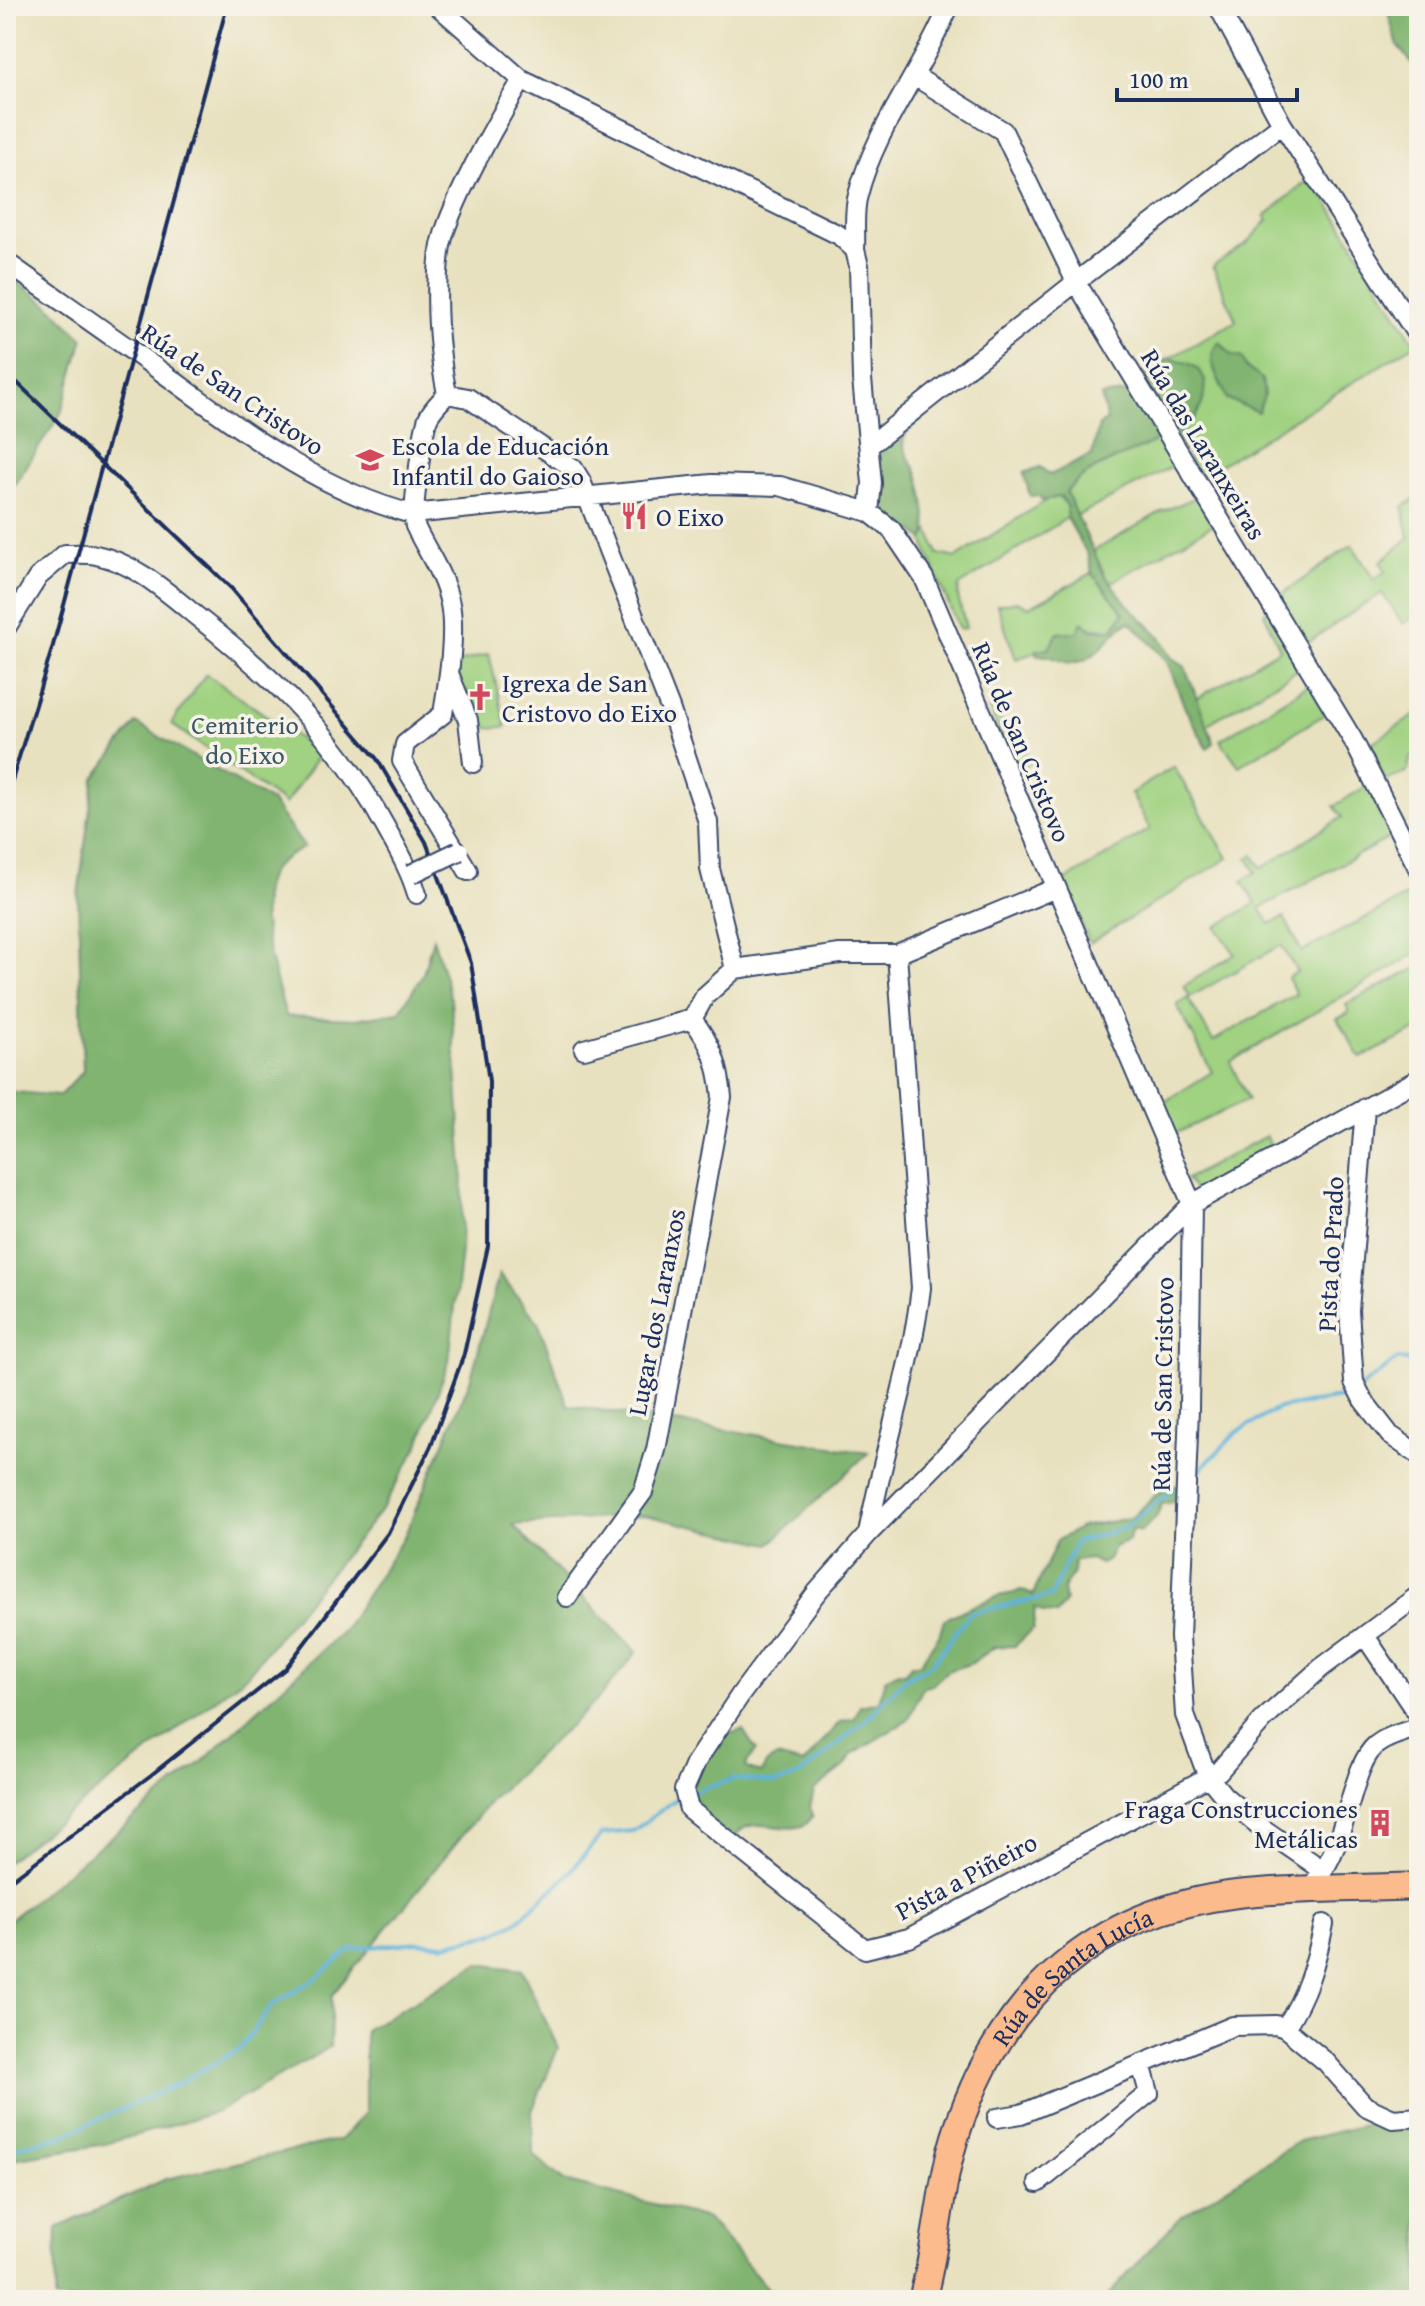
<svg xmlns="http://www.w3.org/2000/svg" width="1425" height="2306" font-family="'Gentium Book Plus',serif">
<rect width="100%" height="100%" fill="#f7f3e8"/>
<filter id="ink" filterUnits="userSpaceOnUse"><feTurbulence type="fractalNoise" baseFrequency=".0125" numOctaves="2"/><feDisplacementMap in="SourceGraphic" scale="16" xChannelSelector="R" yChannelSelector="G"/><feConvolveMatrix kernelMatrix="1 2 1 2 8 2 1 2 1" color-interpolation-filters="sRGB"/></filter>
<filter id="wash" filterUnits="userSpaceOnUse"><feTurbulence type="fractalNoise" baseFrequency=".006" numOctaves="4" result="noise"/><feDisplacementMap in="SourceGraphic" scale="32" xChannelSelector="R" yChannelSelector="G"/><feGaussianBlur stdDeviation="1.8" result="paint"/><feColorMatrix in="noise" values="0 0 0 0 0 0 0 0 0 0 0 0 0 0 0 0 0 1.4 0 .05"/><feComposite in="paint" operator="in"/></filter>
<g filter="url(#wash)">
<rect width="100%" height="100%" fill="#e8e1bf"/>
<path fill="#a0d281" stroke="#5e8070" stroke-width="2" d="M1312,177L1415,344L1199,478L1177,435L1205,381L1190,365L1170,358L1236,321L1213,266L1247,243L1268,220L1265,216Z
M1159,439L1177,464L1077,516L1066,492C1091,463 1128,457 1159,439Z
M1056,494L1067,505V518L959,586L958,597L966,628L959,629L927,552L924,540L929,530L938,554L956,558Z
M1199,496L1216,523L1110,583L1092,552L1159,513Z
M1419,496V614L1403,624L1382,593L1304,645L1275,600L1279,596L1352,545L1374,579L1386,571L1380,562L1409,538L1403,507Z
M1092,573L1124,613L1112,630L1088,627L1077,632L1058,633L1049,648L1016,659L997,605L1017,601L1029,607Z
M1269,608L1299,669L1206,725L1196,699L1280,649L1264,613Z
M489,654L506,727L476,728L453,664Z
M206,674L320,753L285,804L171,724Z
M1312,683L1329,712L1239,766L1220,740Z
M989,709H993L1033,762L1017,772Z
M1419,713L1417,754L1410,758L1408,771L1386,781L1368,745Z
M1174,767L1228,858L1090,943L1063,882L1150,829L1131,793Z
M1370,784L1378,799L1376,806L1391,837L1260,908L1270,924L1284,917L1302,952L1416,891L1419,952L1230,1062L1248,1100L1170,1136L1158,1106L1212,1072L1177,1005L1188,998L1213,1041L1296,994L1288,978L1297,972L1281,945L1190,997L1184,986L1235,954L1216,927L1256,903L1242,881L1256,872L1248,858L1253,855L1262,868L1342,817L1334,806Z
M1419,967V1029L1361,1058L1337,1019L1349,1013L1346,1004Z
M1266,1136L1275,1153L1198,1195L1186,1179Z"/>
<path fill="#80b46f" stroke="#4e7266" stroke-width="2" d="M1386,6H1419V72L1398,46Z
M6,273L49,305L83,339L61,413L6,498Z
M1220,342L1231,355L1242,358L1246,367L1262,379L1264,396L1258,412L1227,399C1221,381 1201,356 1220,342Z
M1170,358C1177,362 1181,361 1188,363C1223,377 1198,422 1177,435L1141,381L1148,369Z
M1130,392C1145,400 1154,423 1159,439C1128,457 1091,463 1066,492L1104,574L1128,605L1159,635L1171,657L1185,667L1214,743L1207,748L1185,708L1167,661L1131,622C1113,625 1107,654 1078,662C1065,666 1053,654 1036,655V650L1049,648L1058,633L1077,632L1082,622L1092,630H1111L1124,613L1092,573L1088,555L1067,518V505L1061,496L1043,501L1038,495L1030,496L1024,473L1040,467L1050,475L1092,455L1099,425L1107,421L1101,396Z
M922,415C917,426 900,431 904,446C906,456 914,465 918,474C922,485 931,534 924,540L915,532L892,523L877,488V450Z
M136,723L272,802L304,847C295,853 279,860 273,869C249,905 276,978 286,1016L355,1019L399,1012L423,974L433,938L451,999L463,1170L461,1250L449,1361L419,1444L383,1508L247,1675L6,1862V1091L59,1096L83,1071L78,896L94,779Z
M499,1274L538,1322L568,1405L868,1453L770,1544L644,1515L513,1525L637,1652L598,1699L491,1800L332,1995L330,2047L217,2112L105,2144L6,2160V1923L203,1761L344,1630L405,1535L471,1378Z
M1167,1485H1177L1174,1502L1162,1504L1157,1516L1141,1532L1132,1530L1128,1541L1114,1547L1108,1560L1101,1564L1091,1559L1074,1561L1073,1573L1063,1589L1065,1602L1057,1614L1044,1613L1035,1608L1033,1629L1015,1646L995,1647L972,1663L947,1671L932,1685L923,1687L908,1720L852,1754L845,1766L814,1790L810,1807L813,1815C799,1847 747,1804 734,1841L705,1818L687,1789L710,1750L721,1747L727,1734L743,1730L756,1750L746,1765L748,1769L761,1773L767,1763L777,1757L803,1764C817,1750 826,1737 840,1722L855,1718L860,1706L879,1702L885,1679L899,1672L905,1673L912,1665L920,1663L939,1635L944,1620C961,1610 977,1605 996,1597C1005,1593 1012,1596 1020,1590L1033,1595L1057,1541L1080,1527L1131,1518Z
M478,1964L522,1970L558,2048L532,2111L533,2155L564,2181L707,2218L778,2300H55L57,2228L166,2179L342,2139L365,2113V2030Z
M1419,2112V2300H1104L1179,2218L1299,2141Z"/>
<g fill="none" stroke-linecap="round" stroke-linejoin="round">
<path stroke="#61b3dc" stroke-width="4" d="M1361,1387L1398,1359L1419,1364
M1200,1470L1237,1432L1279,1408L1346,1397L1353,1392
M691,1793L734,1779L778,1783L803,1773L866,1720L905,1679L932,1664L970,1613L1051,1596L1076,1542L1125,1528L1172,1490
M6,2150L64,2135L176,2085L241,2048L272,2005L316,1978L351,1949L417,1942L444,1945L492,1934L515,1923L564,1879L602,1834L633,1831L679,1797"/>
</g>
</g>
<g filter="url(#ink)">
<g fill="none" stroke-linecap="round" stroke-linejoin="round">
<g stroke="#3a4a6d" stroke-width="22">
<path id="minor" d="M438,6L522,80L839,235L855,250L859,266L862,379L872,483L869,512
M1218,6L1282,124L1419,338
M916,77L1003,131L1076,282L1353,740L1419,870
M855,250C856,232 853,211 858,195C875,128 923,70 949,6
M6,262C61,301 116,339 170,378C247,434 319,490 412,514L712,484L780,486L869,512L891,529L924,578L1192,1204L1189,1409L1180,1637L1185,1715L1207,1775L1224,1796L1262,1828L1324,1871
M447,394L468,398L573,468L581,481L670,708L708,822L710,869L735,969
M869,446L1076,282L1282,124
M6,628L38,577L65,554C75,554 86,553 96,555C133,562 167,592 195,615C276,679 336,736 386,828C398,850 410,870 417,894
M450,676L468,720L473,763
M468,871L402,761L405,744L443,714C448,682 456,635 450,604C444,574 427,552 415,526C411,514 423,431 428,418C432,409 441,401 447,394C438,350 434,297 440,252C444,213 500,116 522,80
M584,1049L692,1019L705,996L735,969L840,954H897L1056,888
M1419,1079L1192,1204L868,1534L817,1592L741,1694L696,1762L684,1790L689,1809L865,1949L909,1938L1219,1771L1263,1720L1321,1668L1419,1595
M1365,1108L1349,1310L1354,1382L1363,1400L1390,1435L1419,1455
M868,1534C883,1451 911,1372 921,1288L897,954
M567,1597L643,1492L656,1450L722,1097C719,1066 712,1044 692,1019
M1365,1636L1416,1712
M1316,1880C1348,1844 1350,1767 1376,1745C1386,1737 1398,1734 1410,1730
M1285,2028C1307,1994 1316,1963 1324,1924
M997,2118L1021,2114L1233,2026L1276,2025L1285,2028L1326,2062L1365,2106L1393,2119L1419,2117
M1038,2183L1149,2093L1141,2064"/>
</g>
<g stroke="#3a4a6d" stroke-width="30">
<g id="highway">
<path id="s1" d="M922,2300C938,2244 939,2183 958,2128C1002,1995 1097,1911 1237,1894C1297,1887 1359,1889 1419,1886"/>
</g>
</g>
<use href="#minor" stroke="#fff" stroke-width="18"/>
<use href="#highway" stroke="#fbbb8d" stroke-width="26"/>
<path stroke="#1b2f5e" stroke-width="4" d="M6,372L232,589L377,759L426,842L471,963L489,1081L488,1246L464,1354L431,1446L388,1533L285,1669L151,1775L6,1884
M6,800L52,649L227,6"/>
<g stroke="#3a4a6d" stroke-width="22" stroke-linecap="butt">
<path id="minor-bridge" d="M411,874L459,851"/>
</g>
<use href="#minor-bridge" stroke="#fff" stroke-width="18"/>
</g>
</g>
<defs>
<g id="school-bare" transform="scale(2.16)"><path d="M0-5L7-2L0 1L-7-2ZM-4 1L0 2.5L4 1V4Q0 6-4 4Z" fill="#d1495b" stroke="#f7f3e8" stroke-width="2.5" paint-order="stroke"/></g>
<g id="restaurant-bare" transform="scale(2.16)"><path d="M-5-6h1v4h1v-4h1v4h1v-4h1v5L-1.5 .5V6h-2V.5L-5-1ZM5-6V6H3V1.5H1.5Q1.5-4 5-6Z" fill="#d1495b" stroke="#f7f3e8" stroke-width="2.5" paint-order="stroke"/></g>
<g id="church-bare" transform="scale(2.16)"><path d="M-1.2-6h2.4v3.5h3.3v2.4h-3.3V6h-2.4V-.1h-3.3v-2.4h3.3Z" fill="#d1495b" stroke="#f7f3e8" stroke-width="2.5" paint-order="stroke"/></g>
<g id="building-bare" transform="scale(2.16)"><path d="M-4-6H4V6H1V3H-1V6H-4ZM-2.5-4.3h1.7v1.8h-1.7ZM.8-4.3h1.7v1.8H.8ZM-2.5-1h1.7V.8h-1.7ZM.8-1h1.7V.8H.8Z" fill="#d1495b" stroke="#f7f3e8" stroke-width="2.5" paint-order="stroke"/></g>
</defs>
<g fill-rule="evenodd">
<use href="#school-bare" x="370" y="460"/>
<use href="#restaurant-bare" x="634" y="516"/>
<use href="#church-bare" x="480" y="697"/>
<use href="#building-bare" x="1380" y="1823"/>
</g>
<g text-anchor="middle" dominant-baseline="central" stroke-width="7" stroke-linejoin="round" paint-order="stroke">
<g font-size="26" fill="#1b2f5e" stroke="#f7f3e8">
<text transform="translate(233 389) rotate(34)">Rúa de San Cristovo</text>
<text transform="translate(1204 444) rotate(59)">Rúa das Laranxeiras</text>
<text transform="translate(1022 742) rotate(67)">Rúa de San Cristovo</text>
<text transform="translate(1330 1254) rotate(-87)">Pista do Prado</text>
<text transform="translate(656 1312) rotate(-79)">Lugar dos Laranxos</text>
<text transform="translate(1162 1384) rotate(-89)">Rúa de San Cristovo</text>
<text transform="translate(966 1876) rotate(-28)">Pista a Piñeiro</text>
<text stroke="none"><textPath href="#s1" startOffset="372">Rúa de Santa Lucía</textPath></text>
</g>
<g font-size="26" fill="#1b2f5e" stroke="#f7f3e8" text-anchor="start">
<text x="392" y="445">Escola de Educación<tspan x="392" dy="30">Infantil do Gaioso</tspan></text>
<text x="656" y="516">O Eixo</text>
<text x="502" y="682">Igrexa de San<tspan x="502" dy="30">Cristovo do Eixo</tspan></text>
<text x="1358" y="1808" text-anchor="end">Fraga Construcciones<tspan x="1358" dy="30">Metálicas</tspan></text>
</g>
<g font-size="26" fill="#3c5867" stroke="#f7f3e8">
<text x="245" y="724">Cemiterio<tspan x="245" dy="30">do Eixo</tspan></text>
</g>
</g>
<rect width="1425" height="2306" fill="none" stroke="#f7f3e8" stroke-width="32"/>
<path d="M1117 88v12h180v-12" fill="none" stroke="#1b2f5e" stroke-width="4"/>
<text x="1129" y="88" font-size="24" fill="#1b2f5e" stroke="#f7f3e8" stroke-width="6" paint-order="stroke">100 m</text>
</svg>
